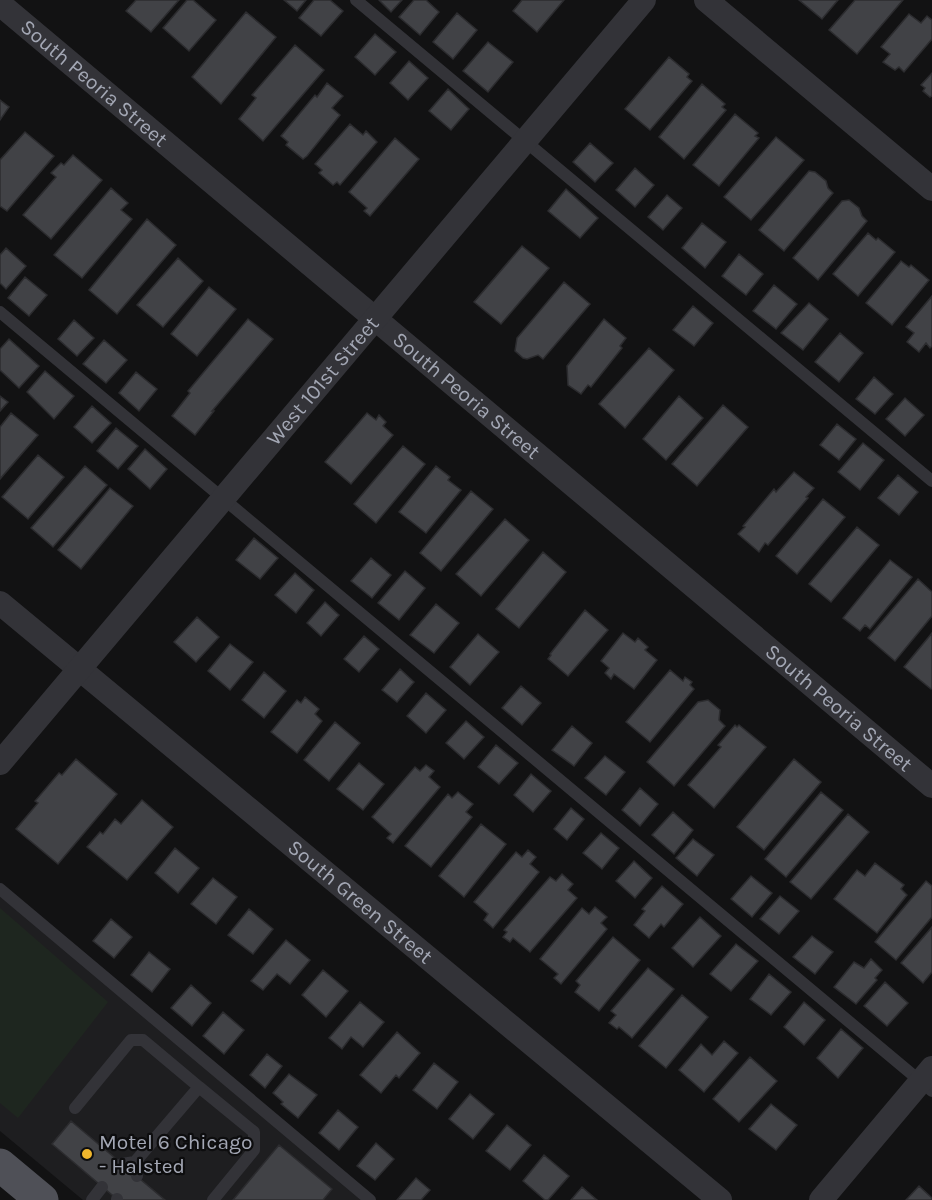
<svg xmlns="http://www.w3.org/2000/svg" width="932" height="1200" font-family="Karla,sans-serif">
<rect width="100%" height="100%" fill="#121213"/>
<path fill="#1e1e20" d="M0,888L371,1200H83L0,1131Z"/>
<path fill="#1e261f" d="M0,908L108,1002L18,1118L0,1103Z"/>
<path fill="#414246" stroke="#2c2c2f" stroke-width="1.5" d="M136,0H179L151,32L126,11Z
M187,0H193L216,20L189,51L163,28Z
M284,0H306L297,11Z
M314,0H330L343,11L321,36L299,18Z
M379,0H402L391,12Z
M414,0H426L439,12L420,35L399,17Z
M522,0H564L537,32L513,11Z
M799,0H838L822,19Z
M855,0H903L857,54L829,30Z
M246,12L276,37L221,104L192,77Z
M457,13L477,30L453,59L433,42Z
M909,14L921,23L927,16L932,20V39L904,72L899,67L895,70L883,62L890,54L881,47Z
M375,34L396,52L375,75L355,57Z
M488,42L513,62L488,92L463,71Z
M295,45L324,70L263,141L239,119L256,98L252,95Z
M669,57L689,74L687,77L692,81L650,130L625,109Z
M409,61L428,78L408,100L390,83Z
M932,73V96L930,97L923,91L925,88L921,85Z
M327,83L343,96L332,108L340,115L307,156L303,159L286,145L288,142L281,136L315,95L317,97Z
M702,84L725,104L722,107L726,110L684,159L659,137Z
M448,89L469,109L451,130L429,111Z
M0,100L9,107L0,120Z
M735,114L758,133L755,136L759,138L719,186L693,165Z
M350,124L363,135L366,131L377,142L340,185L337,182L333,185L319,173L322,170L315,164Z
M25,132L54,156L7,211L0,206V160Z
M776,137L804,160L751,220L724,197Z
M395,138L419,159L370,216L364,211L367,208L349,192Z
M590,143L613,163L595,182L573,162Z
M73,155L102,180L51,239L23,215L56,177L51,173L61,163L64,165Z
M635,168L654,185L635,207L616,190Z
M809,171L815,172L826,181L828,188L833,193L784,251L759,230Z
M111,188L128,203L121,210L132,219L82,278L54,255Z
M566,189L598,218L580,238L548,211Z
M667,195L682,208L663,230L648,217Z
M849,200L859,208L862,216L867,221L818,280L793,258L842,201Z
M147,219L176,245L117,314L89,290Z
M702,223L726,242L705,268L682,248Z
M868,233L876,240L878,238L895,252L858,296L833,274Z
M522,246L549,268L501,324L474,302Z
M6,248L26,266L6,289L0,283V255Z
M739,254L763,274L746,295L722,276Z
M178,258L203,281L163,327L137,305Z
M901,261L909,267L911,265L929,280L892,325L866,303Z
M25,277L47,295L29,316L8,298Z
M564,282L590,304L543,359L538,355L527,359L523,358L515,351L517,338Z
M774,285L797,304L776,329L753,311Z
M209,287L236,309L197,356L171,334Z
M932,296V346L930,348L926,343L919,352L907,342L914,333L906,327Z
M809,303L828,319L803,350L781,333Z
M693,306L713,323L694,346L673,330Z
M248,319L273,339L212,411H214L195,435L172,416L190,393L188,391Z
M604,319L626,338L620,346L622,348L591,387L588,385L581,394L568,385L567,366Z
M74,320L94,338L77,356L58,339Z
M840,333L863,353L839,382L815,362Z
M9,339L39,366L19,388L0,370V349Z
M104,340L127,360L106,383L83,364Z
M649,348L674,370L625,428L599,404Z
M45,371L74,396L54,419L27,392Z
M136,372L157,389L139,411L119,393Z
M874,377L893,394L875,414L856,399Z
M0,396L8,402L0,411Z
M679,396L703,418L666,460L643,439Z
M905,398L924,415L905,436L886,419Z
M723,405L748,427L697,486L672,464Z
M92,406L111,423L92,443L74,427Z
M11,413L38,435L0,479V427Z
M367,413L376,420L379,415L386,422L383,426L393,435L351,484L325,462Z
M837,424L856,439L839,460L820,445Z
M116,428L138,446L118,469L97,451Z
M863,443L884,460L860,490L838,472Z
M403,446L425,464L376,523L354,504Z
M145,449L167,469L150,489L128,469Z
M38,455L64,477L28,519L2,497Z
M85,466L107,485L53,547L31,528Z
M436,466L450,477L448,480L461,490L426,533L399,512Z
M794,472L814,488L806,497L808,498L768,545L765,543L759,552L738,534L745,527L743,526L774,489L776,492Z
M898,475L918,492L899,515L878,498Z
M110,488L133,506L81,569L58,550Z
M471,491L493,509L441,571L420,553Z
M823,499L845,517L797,574L776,556Z
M505,519L529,540L481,596L456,574Z
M857,527L879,545L831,602L809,584Z
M254,538L278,558L260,579L236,560Z
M543,552L566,572L519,628L496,609Z
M371,558L391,575L372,598L351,581Z
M890,560L912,577L870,629L865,625L860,631L843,618Z
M405,571L425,588L399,620L378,603Z
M295,573L314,590L296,613L275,595Z
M918,579L932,592V616L895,661L868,638Z
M325,602L339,615L321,636L307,623Z
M436,604L459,623L434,653L410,635Z
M585,610L608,630L568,676L548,659L551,655L550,654Z
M197,617L219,637L196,662L174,642Z
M623,633L635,642L638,638L648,647L645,650L657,660L634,689L614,674L611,679L605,673L609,668L601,661Z
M932,633V688L931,689L904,667Z
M478,634L499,652L470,685L450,667Z
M364,636L379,649L359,672L344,659Z
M230,644L253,662L230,690L208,671Z
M400,669L414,682L397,702L382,690Z
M670,670L683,681L685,677L692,682L690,685L694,689L650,742L626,722Z
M264,672L286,691L264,718L242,700Z
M521,686L541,703L522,725L502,708Z
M426,693L446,710L426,733L407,716Z
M305,697L319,709L315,714L322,721L297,753L271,732L297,700L301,703Z
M708,700L720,710L719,720L725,726L674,786L647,762L698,702Z
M466,721L484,737L464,759L446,743Z
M335,722L360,743L329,781L304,760Z
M735,725L737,727L739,725L766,747L714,808L688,785L721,747L718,745Z
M572,726L592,743L574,766L552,750Z
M496,745L518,763L499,784L478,767Z
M605,756L625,772L606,795L585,778Z
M76,759L117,794L58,864L16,829L38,803L35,801L59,773L62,775Z
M794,759L821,782L764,850L737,827Z
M359,763L384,784L363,810L337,789Z
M426,765L434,771L429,777L440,787L393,843L387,838L391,834L372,817L415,767L420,771Z
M531,774L551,791L533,812L514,795Z
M640,788L658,804L640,826L622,810Z
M458,792L473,804L466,812L472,817L431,867L405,846L448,794L452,798Z
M821,792L843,810L786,877L765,859Z
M142,800L173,827L127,880L87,847L100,832L103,834L115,819L121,824Z
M571,808L584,819L567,840L554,829Z
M673,812L693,830L674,854L652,835Z
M848,814L869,832L811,899L790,882Z
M481,824L506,844L464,897L439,876Z
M601,833L619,848L602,869L583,853Z
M693,839L714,855L697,876L676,858Z
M175,848L199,868L178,893L155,873Z
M528,850L536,857L530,864L539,872L493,928L484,920L488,914L474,902L516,852L522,857Z
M634,861L652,878L635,898L616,881Z
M875,863L904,885L901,889L907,895L877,933L834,899L857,870L865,876Z
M562,874L573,884L568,890L577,898L530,952L513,938L510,942L503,937L507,932L504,930L550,877L556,881Z
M751,876L772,893L752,917L731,899Z
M213,878L237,897L216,924L191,904Z
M926,881L932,886V917L896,960L875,942Z
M662,886L683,904L664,927L661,924L649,938L634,925L645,911L642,909Z
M780,896L799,911L779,934L760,919Z
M595,907L607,917L601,923L607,929L561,984L554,978L558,974L540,959L582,908L589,914Z
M249,909L273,929L253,954L228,935Z
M700,917L721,936L693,967L672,948Z
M111,919L132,937L114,958L93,941Z
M932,927V972L923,983L901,963Z
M812,936L833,952L815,974L793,957Z
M613,937L640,960L599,1011L575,992L580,985L576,981Z
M286,940L310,960L290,984L277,974L263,990L251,981Z
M736,944L758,961L731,991L710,974Z
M149,952L170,969L152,992L131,975Z
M871,959L882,970L875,978L877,980L856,1004L834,987L854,962L864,968Z
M648,968L674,989L632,1038L619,1027L617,1029L609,1023L616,1015L611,1011Z
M323,970L348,991L326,1017L302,995Z
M769,974L791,992L771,1015L750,999Z
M885,982L908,1003L887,1026L864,1006Z
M191,985L211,1003L192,1026L171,1008Z
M682,995L708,1017L666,1068L639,1046Z
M360,1002L384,1022L363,1047L351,1037L342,1049L329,1038Z
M804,1002L825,1020L804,1045L784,1027Z
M223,1012L244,1030L224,1054L203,1036Z
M841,1029L863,1048L838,1078L817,1058Z
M397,1032L420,1053L399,1078L396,1075L381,1093L360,1075Z
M724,1041L738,1053L704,1092L679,1070L701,1044L712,1055Z
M267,1054L282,1066L265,1088L250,1075Z
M750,1057L777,1081L739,1122L713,1099Z
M434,1063L458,1082L437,1109L413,1090Z
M289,1074L317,1095L298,1118L281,1104L283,1102L273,1093Z
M470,1094L494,1114L473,1139L449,1119Z
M771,1104L797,1125L776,1150L749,1129Z
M338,1110L358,1127L339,1150L319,1133Z
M71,1121L165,1200H118L52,1144Z
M507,1125L531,1145L510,1170L486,1151Z
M376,1143L394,1159L375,1180L357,1166Z
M279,1145L332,1189L323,1200H233Z
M544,1155L569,1176L548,1200H545L523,1181Z
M416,1178L430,1190L421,1200H397Z
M919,1186L932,1198V1200H906Z
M582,1187L597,1200H571Z"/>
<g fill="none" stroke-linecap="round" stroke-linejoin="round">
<path stroke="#333338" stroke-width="12" d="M356,0L932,481
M0,312L932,1091
M0,889L370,1200
M75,1108L131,1040H143L199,1087
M135,1162L199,1087L254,1132V1150L213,1200
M122,1164L135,1162L137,1176
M92,1200L102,1187
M117,1200V1199"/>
<g stroke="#333338" stroke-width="24">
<path d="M706,0L932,189"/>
<path id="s1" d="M0,4L932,786"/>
<path id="s2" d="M0,603L720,1200"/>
<path id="s3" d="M0,763L644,0"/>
<path d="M821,1200L932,1068"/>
</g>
<path stroke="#4f5057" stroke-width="33" d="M0,1165L42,1200"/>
</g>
<circle fill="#f0b62d" stroke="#0d0d0e" stroke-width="2" cx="87" cy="1154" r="6"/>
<g text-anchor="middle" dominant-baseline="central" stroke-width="4.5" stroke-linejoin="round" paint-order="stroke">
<g font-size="21" fill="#a3a7b4" stroke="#0d0d0e">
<text stroke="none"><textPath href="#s1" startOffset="123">South Peoria Street</textPath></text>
<text stroke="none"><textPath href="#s3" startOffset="500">West 101st Street</textPath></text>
<text stroke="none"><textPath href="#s1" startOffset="609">South Peoria Street</textPath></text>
<text stroke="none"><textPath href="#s1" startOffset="1095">South Peoria Street</textPath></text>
<text stroke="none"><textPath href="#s2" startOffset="468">South Green Street</textPath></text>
</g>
<g font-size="21" fill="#a3a7b4" stroke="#0d0d0e" text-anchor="start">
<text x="99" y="1142">Motel 6 Chicago<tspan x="99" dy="24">- Halsted</tspan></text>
</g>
</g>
</svg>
